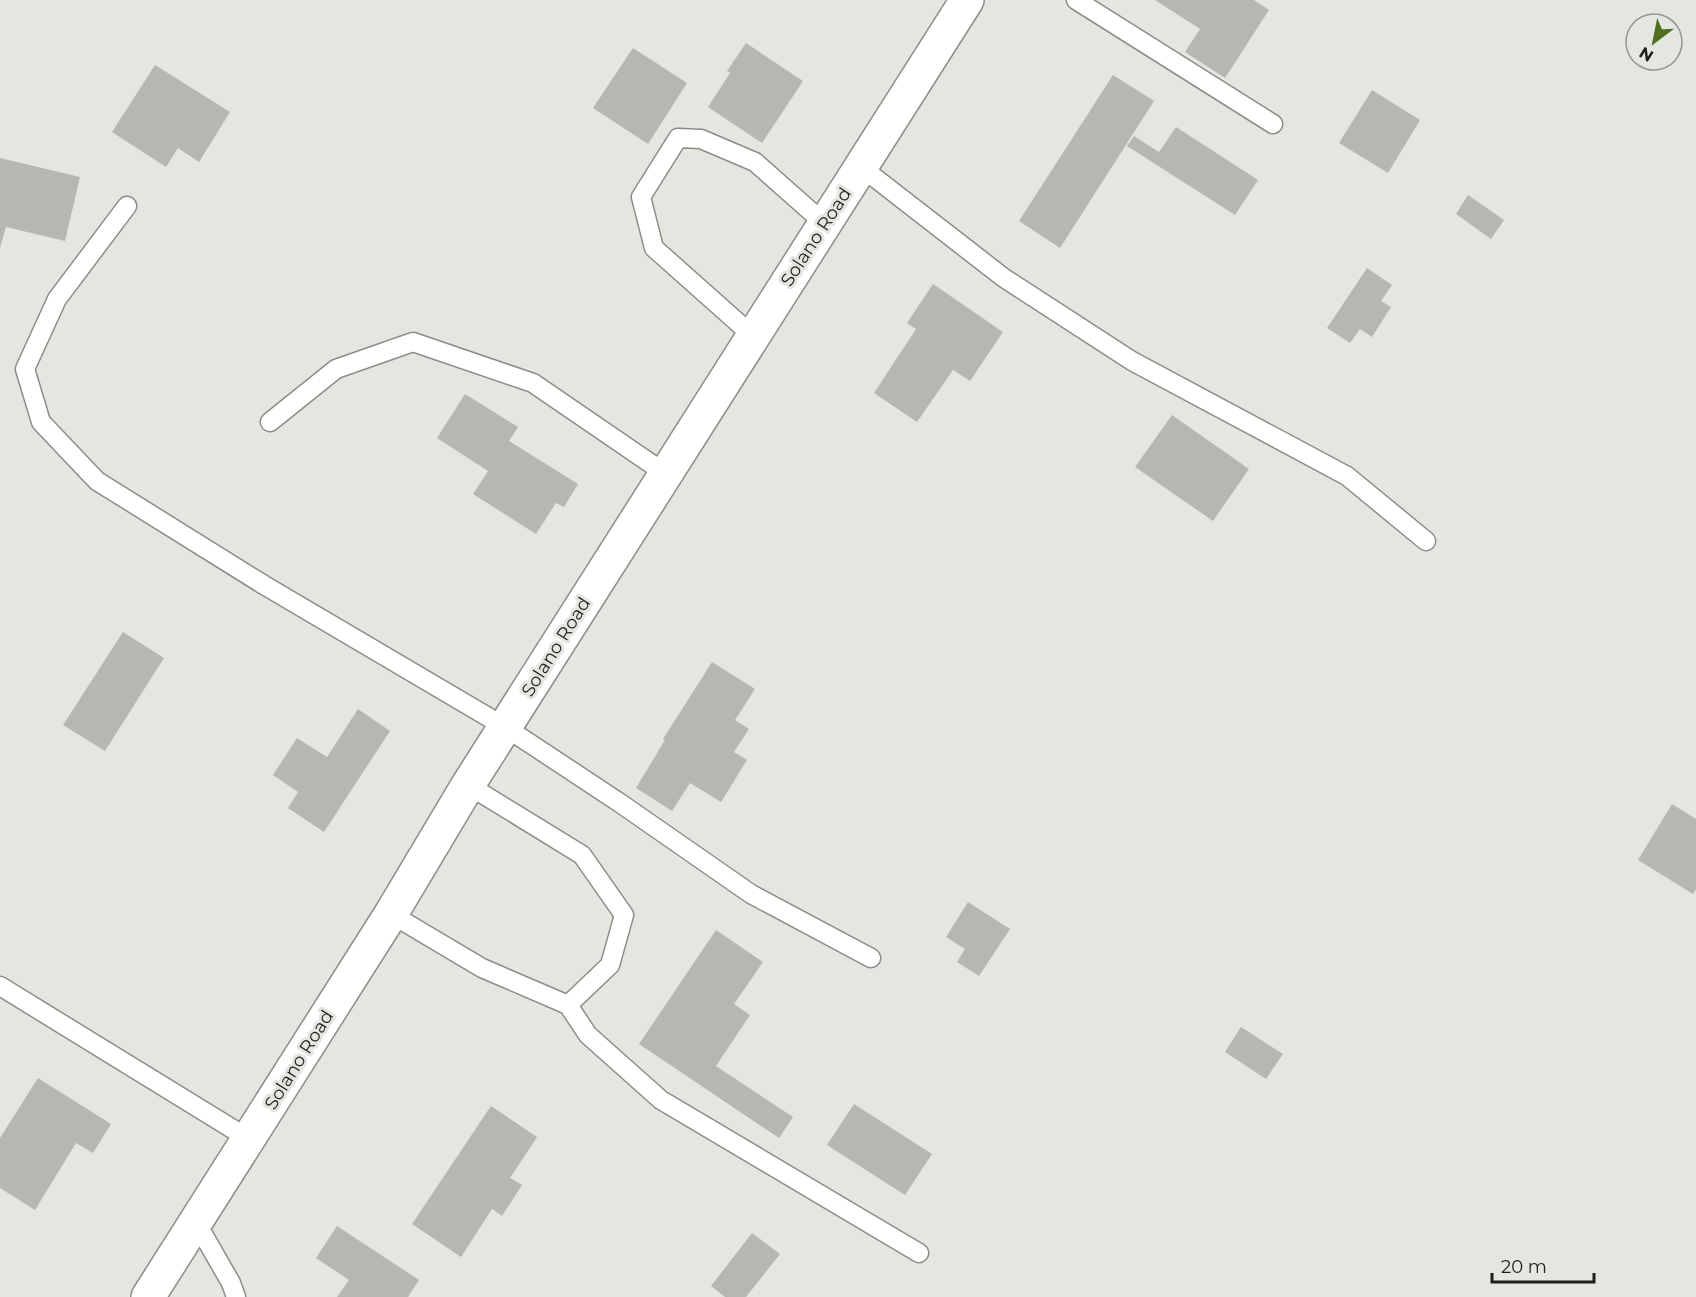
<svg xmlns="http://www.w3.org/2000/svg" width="1696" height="1297" font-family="Montserrat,sans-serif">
<rect width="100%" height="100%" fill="#e3e7df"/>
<path fill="#b4b8b0" d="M1155,0H1254L1269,10L1225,78L1185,52L1200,29Z
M746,43L803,81L762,143L708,107L730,73L727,71Z
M633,48L687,83L648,144L593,108Z
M155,65L230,112L199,162L178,148L166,167L112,132Z
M1113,75L1154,101L1060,248L1019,221Z
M1372,90L1420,120L1388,173L1339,143Z
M1176,127L1258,180L1235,215L1127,146L1134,136L1159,152Z
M0,158L80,177L65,241L6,227L0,248Z
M1468,195L1504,220L1491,239L1456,214Z
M1367,268L1392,285L1381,301L1391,307L1372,337L1360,329L1350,343L1327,328Z
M933,284L1003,332L970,381L953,370L917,422L874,393L916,329L907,323Z
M465,394L518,427L509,441L578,484L564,507L556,503L536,534L473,494L488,471L437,438Z
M1172,415L1249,469L1213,521L1135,467Z
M123,632L164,658L105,751L63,725Z
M712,662L755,689L735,720L749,729L734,752L747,760L721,802L690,783L672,811L636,788L665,740L663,739Z
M358,709L390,731L324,832L288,808L298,792L273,775L297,738L327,757Z
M1672,804L1696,819V889L1693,894L1638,860Z
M968,902L1010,929L979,976L957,962L965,949L946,937Z
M716,930L763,962L734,1004L750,1015L716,1066L793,1117L779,1138L639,1044Z
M1241,1027L1283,1054L1266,1079L1225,1052Z
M38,1078L111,1124L93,1153L76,1143L35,1210L0,1188V1138Z
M854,1104L932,1154L905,1195L827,1145Z
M491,1106L537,1137L510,1178L522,1185L502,1216L492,1209L461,1257L412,1224Z
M337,1226L419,1280L408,1297H337L349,1280L316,1258Z
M752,1233L780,1254L746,1297H725L711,1286Z"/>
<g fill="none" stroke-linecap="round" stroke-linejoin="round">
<g stroke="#8b8e87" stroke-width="21">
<path id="lane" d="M1076,0L1273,124
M861,167L1004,278L1132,361L1347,476L1426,541
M127,206L57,299L25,369L41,422L97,481L264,585L505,727L620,803L751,894L871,958
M753,336L654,248L641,197L678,138L701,139L755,162L825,224
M270,422L336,369L413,342L533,383L666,474
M391,914L482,968L568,1005L610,965L624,915L582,855L468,785
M0,986L249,1139
M568,1005L588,1035L661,1100L919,1253
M196,1222L231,1283L236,1297"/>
</g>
<g stroke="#8b8e87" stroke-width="36">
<path id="street" d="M148,1297L391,914L468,785L967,0"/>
</g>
<use href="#lane" stroke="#fff" stroke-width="18"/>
<use href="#street" stroke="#fff" stroke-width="33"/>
</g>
<g text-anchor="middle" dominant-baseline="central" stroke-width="6" stroke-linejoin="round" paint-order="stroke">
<g font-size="18" fill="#1d1f1c" stroke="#e3e7df">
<text transform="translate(816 237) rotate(-57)">Solano Road</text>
<text transform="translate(556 647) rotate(-58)">Solano Road</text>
<text transform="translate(299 1060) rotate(-58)">Solano Road</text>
</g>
</g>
<g transform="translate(1654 42) rotate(212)"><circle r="28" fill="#e3e7df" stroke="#949791" stroke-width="1.5"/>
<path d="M0-4.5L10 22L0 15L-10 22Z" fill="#506e22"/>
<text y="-9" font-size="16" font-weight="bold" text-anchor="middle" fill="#1d1f1c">N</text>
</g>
<path d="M1492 1273v9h102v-9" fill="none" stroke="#1d1f1c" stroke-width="3"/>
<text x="1501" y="1273" font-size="18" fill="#1d1f1c" stroke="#e3e7df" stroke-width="4.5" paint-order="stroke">20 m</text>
</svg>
